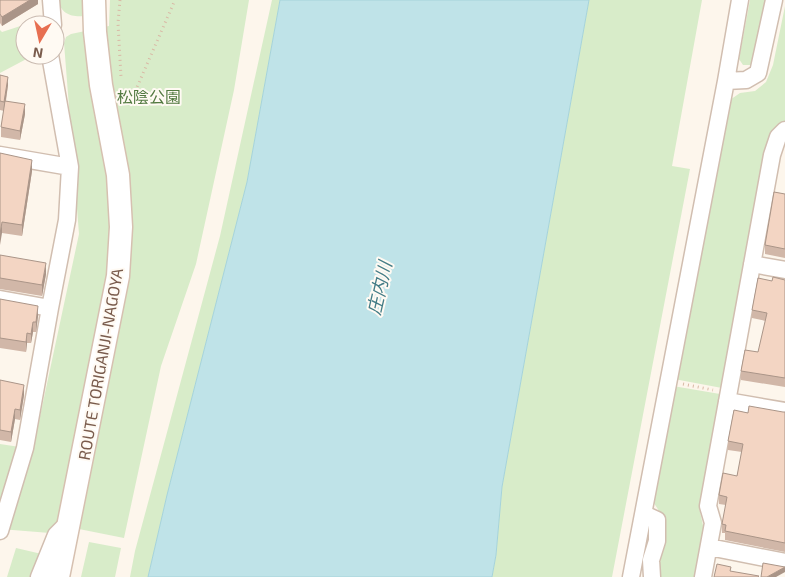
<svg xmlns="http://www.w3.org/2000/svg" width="785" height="577" font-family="'Exo 2','Noto Sans JP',sans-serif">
<rect width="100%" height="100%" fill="#fdf6ec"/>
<path fill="#d8ecc9" d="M59,0H84L83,16C72,17 60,14 59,0Z
M110,0H249L234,90L196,264L161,366L124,538L79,529L69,509L50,533L0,529V444L33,449L79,234L64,43L66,37L71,34L109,26Z
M272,0H280L247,182L167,495L148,577H130L135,551L220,236Z
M589,0H702L672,166L690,169L612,577H492L496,555L502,487Z
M750,0H765L754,60L751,65H743L739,59Z
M785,6V121L778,129L722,388L674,379L727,102L740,93L755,91L766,82L773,65Z
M42,19L41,25H25V55H34L0,73V30L2,32Z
M673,386L720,394L699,507L704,530L695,577H658L657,560L663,544L666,522L652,500Z
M89,542L121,548L115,577H81Z
M16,548L46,555L36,577H7Z"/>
<path fill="#bfe3e8" stroke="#a5d3da" d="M280,0H589L502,487L496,555L492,577H148L167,495L247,182Z"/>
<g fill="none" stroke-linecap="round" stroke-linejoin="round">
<g stroke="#d1beb0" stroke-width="19">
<path id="minor" d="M51,0L53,25
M726,81L746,80L758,73L774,0
M0,155L70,167
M752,264L785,270
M0,299L50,308
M727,401L785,411
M644,514L657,520V541L651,560L652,577
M0,531L25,448L50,308L67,220L70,167L50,55
M709,547L785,562
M39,577L56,535L66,525
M631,577L726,81L740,0
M703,577L713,523L708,506L772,155L778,137L785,130"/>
</g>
<g stroke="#d6c0b0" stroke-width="25">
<path id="secondary" d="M58,577L118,276L121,227L118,175L101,85L95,32L94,0"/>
</g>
<path stroke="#d9b8a5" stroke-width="3" stroke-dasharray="1 4" stroke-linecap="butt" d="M120,0L118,23L121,77
M123,100L127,103L131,101L175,0
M683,384L713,390"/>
<use href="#minor" stroke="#fff" stroke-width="16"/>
<use href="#secondary" stroke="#fff" stroke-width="22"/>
</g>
<path fill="#d1b7a8" d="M0,0H38V4L2,26L0,23Z
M0,75L8,85L6,101L25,114L20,140L1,137V127L4,111L0,110Z
M0,153L32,171L22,236L2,233Z
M785,194V258L765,254V245Z
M0,255L46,274L42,296L0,289Z
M785,280V387L741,380V371L758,352L766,321L752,318V310L772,281Z
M0,299L38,316L36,332H33L31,343H27L26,352L0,348Z
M0,380L24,395L20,420L15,419L11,442L0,440Z
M783,412H785V552L725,540V533H722V524L726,505L719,504V495L737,476L742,452L728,450V441L748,413Z"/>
<path fill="#aa9588" d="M30,0H38V4L2,26V17Z
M8,77V85L4,111V102Z
M25,104V114L20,140V131Z
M32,160V171L22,236V225Z
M2,222V233L0,245V234Z
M46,263V274L42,296V285Z
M38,306V316L36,332V322Z
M33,322V332L31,343V334Z
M27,333V343L26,352V342Z
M24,385V395L20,420V410Z
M15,409V419L11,442V432Z
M785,567V572L776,577H767Z"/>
<path fill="#f3d5c3" stroke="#aa9588" d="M0,0H30L2,17L0,14Z
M0,75L8,77L4,102L0,101Z
M5,101L25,104L20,131L1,127Z
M0,153L32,160L22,225L2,222L0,234Z
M774,192L785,194V249L765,245Z
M0,255L46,263L42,285L0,278Z
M773,277L785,280V378L741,371L745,350L758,352L767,313L752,310L758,278L772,281Z
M0,299L38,306L36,322H33L31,334L27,333L26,342L0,338Z
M0,380L24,385L20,410L15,409L11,432L0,430Z
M749,406L783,412H785V543L725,531L726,525L722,524L727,497L719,495L723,473L737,476L743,444L728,441L734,410L748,413Z
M763,563L785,567L767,577H761Z
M717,564L731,567L730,571L759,576L758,577H714Z"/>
<g text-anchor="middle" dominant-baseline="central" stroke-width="4" stroke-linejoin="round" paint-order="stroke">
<g font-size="16" fill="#537a41" stroke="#fffaf3">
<text x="149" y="96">松陰公園</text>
</g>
<g font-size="16" fill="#7a5c4d" stroke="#fffaf3">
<text transform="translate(100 364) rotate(-80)">ROUTE TORIGANJI-NAGOYA</text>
</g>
<g font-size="18" font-style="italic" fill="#437c86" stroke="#fffaf3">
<text transform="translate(379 288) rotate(-77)">庄内川</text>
</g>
</g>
<g transform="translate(40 40) rotate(189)"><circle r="24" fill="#fffaf3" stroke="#cabbb1"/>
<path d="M0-4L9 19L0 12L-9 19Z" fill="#e76f51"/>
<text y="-8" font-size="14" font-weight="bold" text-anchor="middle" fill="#7a5c4d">N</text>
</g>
</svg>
